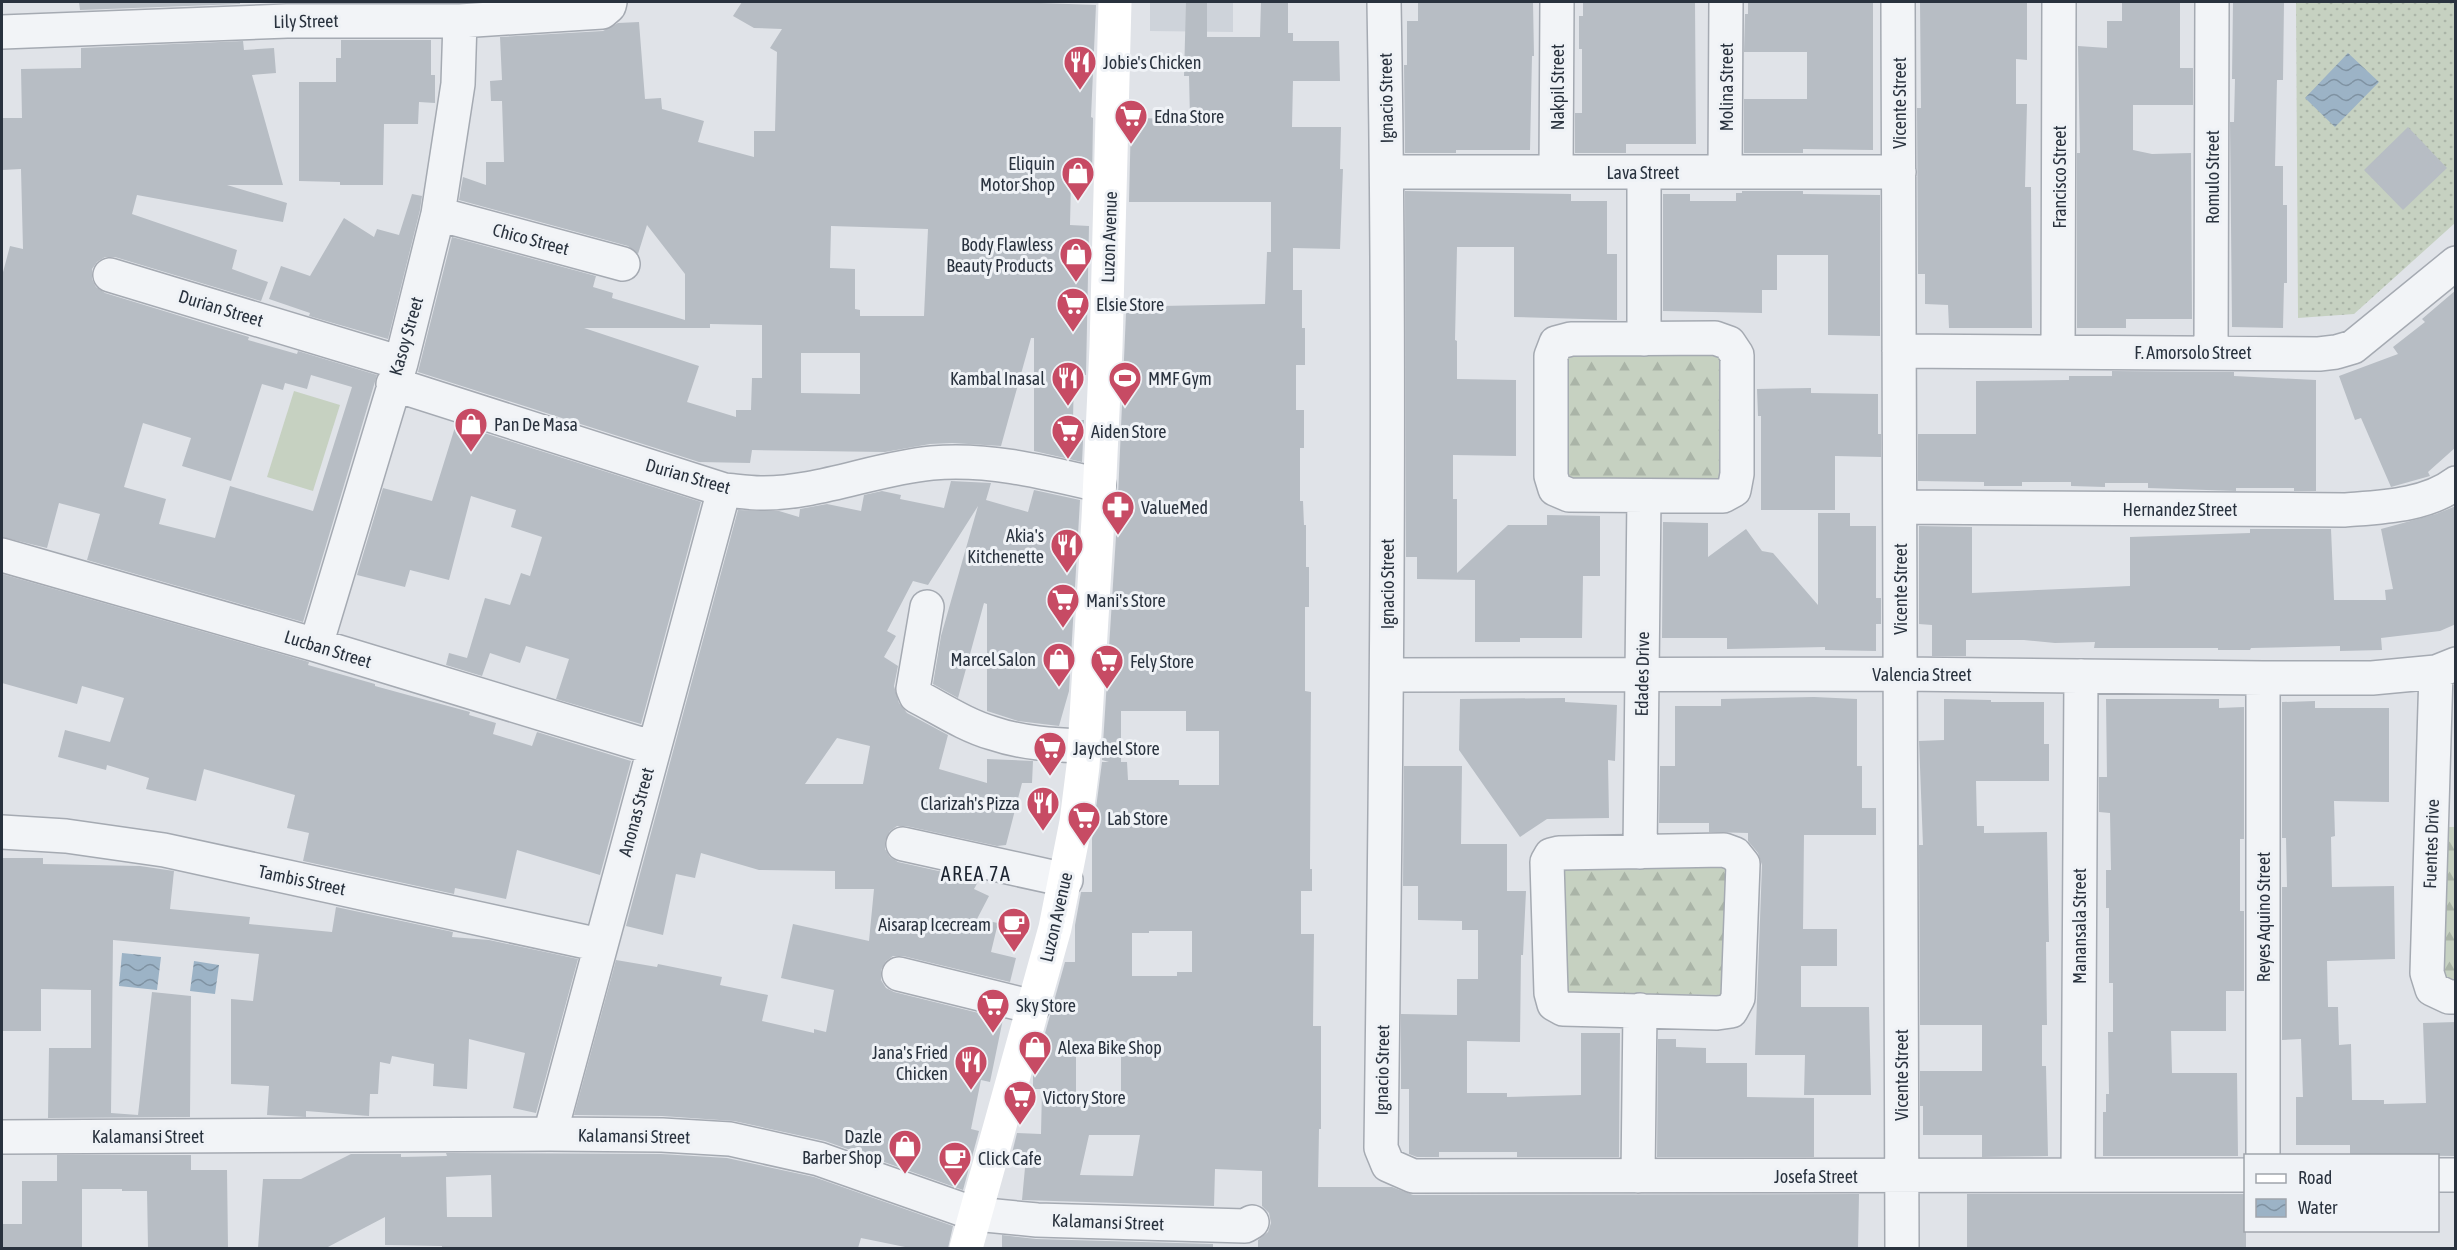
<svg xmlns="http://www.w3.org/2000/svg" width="2457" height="1250" font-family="'Asap Condensed',sans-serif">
<defs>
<pattern id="grass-dots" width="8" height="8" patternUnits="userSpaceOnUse" patternTransform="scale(1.5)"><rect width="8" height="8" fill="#c6d1c1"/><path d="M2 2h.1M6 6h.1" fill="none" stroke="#aab4a7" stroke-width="1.8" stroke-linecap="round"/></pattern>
<pattern id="forest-firs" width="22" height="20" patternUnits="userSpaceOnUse" patternTransform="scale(1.5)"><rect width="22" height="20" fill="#c6d1c1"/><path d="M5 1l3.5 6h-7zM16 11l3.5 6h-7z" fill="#aab4a7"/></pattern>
<pattern id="water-waves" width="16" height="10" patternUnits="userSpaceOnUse" patternTransform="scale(1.5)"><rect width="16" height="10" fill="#9cb3c6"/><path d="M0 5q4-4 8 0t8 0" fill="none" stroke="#7f92a2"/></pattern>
</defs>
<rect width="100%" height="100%" fill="#e0e3e8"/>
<path fill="#ced3da" d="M1150,2H1233V32L1150,31Z"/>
<path fill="url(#grass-dots)" d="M2296,2H2455V223L2354,314L2298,318Z"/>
<path fill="url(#forest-firs)" d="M1565,353L1727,354V484L1565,483Z
M2443,827H2455V982L2441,981Z
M1558,860L1727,863L1724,995L1555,993Z"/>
<path fill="#c6d1c1" d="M294,391L340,405L313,491L267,477Z"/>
<path fill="url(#water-waves)" d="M2348,53L2379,82L2335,127L2305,98Z
M122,953L161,957L157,990L119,986Z
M194,961L219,965L215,994L190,991Z"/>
<path fill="#b7bdc4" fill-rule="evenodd" d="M79,2H240V4L80,10Z
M742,2H1041V3L1096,5L1091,117L1093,118L1092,182L1071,181L1070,225L1089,226L1086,375H1074L1073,420H1084L1082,462L1034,451V338H1031L1001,446L952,443L930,444L885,452L752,450L750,463L699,462L418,372L452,237L596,276L593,287L613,293L612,298L685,320V274L647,225L638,254L628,246L459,200L463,177L486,185V162H504L502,101H491L490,81L502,80L500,37L603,31L618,23L639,22L645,99L661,98L662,109L704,121L698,142L754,157V131H775L777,52L770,48L782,29L754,28L733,16ZM831,226L928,229L924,316H860V310L855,309V269L830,268ZM710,324L762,325V378H752L751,410H736V417L687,402L699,366L584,328H710ZM801,353H860V394L801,393Z
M1186,2H1207V37H1260L1261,2H1288V33H1293V41H1339L1340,81H1293L1292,127H1341L1340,169H1343L1340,249L1293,248V290H1302V328H1305V365H1296V410H1304V448H1300V501H1303L1304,525H1306V567H1309V607H1305V691L1311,692L1310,869H1312V891H1301V934H1314L1313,1026H1321V1129H1319L1318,1187H1392L1413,1195L1859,1194L1858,1248H1258V1240L1268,1232L1271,1223L1269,1213L1262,1206V1171L1215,1169L1214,1206L1022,1200L1026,1157H1011L1017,1133L1041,1134L1042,1089H1033V1076L1065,962H1075V925L1081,892H1092V839L1102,762H1109L1102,760L1117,520L1126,313H1161V306L1265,304L1267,252H1271V202H1129L1131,118L1190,119L1189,76H1184ZM1121,711H1186V731H1219V785H1179V780H1128L1127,762H1121ZM1149,931H1192V972H1177V976H1132V933H1149ZM1076,1053H1121V1096L1076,1095ZM1089,1135H1140L1133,1176L1080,1175Z
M1418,2H1533L1534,56H1532L1530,150H1456V153H1405L1404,65H1407V21H1418Z
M1583,2H1695L1696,144H1626V153H1575V113H1582V49H1579V16H1583Z
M1748,2H1873V150L1803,149V153H1744V99H1807V52H1744L1745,14H1748Z
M1920,2H2027V60L2016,59V104H2027L2025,187H2031L2032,328H1949L1948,305L1925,304V274H1918L1917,108H1921Z
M2122,2H2180V68H2193V105H2133V150L2152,154L2191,153L2192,319H2126V328H2077V153H2080L2078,46L2107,48V21H2122Z
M2233,2H2284L2283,80H2277L2275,166H2283V205H2287V283H2284L2283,328L2232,327L2230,122H2234L2235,79H2232Z
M341,40H431V75H435V103L419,102L418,124H384L383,185H340V182L299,181V82H336V58H341Z
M243,41L244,50L274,48L276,73L252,75L283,185H227L287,203L283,222L137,195L132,214L237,250L232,269L268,282L261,301L115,257H105L97,262L92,269V279L96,287L105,293L249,337L248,340L297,354L298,351L377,375L303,622L87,560L100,514L59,503L47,548L2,537V276L10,246L23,249L21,169L2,170V118H22L21,69L81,68V48ZM311,375L352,387L313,511L230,486L215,538L159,524L166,499L124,487L143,423L191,438L182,466L231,481L262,384L283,390L285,383L307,389Z
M2408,127L2447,168L2403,210L2364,170Z
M1405,191L1571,194V201H1607V254H1617V320L1514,317V247H1457L1455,340L1457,341V379L1516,380V456L1453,455V499H1457V573L1508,525H1547V515L1600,516V576H1583L1582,638H1520V642H1475V580L1417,579V557H1406Z
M1742,191H1803V194L1880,195V336L1828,335V255H1777V290H1762V313L1663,311V194H1690V201H1736V193H1742Z
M412,194L422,196L420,210L388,339L309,316L310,313L269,299L281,266L310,276L344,218L374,237L377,229L399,235Z
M2456,290V447L2428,472L2430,476L2391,487L2361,418L2355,420L2339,376L2398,354L2393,347L2425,322L2422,319Z
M2112,371L2234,372V376L2316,380V491H2294V488H2236V491L2148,488V483H2105V487L2071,486V482H2022V486H1984V482L1918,481V434H1976V381L2069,380V376H2112Z
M1811,388V393L1878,394V434H1881V457L1835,456V510H1761V416H1758L1757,389Z
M456,424L701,502L641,724L556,699L569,659L526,646L520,663L490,653L482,676L446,665L449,653L467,658L485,598L510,605L521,573L530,576L542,537L511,527L516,510L471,496L449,580L410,570L405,587L357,575L383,488L432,501Z
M951,481L991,483L986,500L1028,512L1034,490L1080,500L1069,691L1059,726L1018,721L987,711V604L984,603L958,698L933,684L941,636L978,506L928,585L913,581L887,631L896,636L884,657L898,666L894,686L899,703L907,713L948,735L939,769L987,783V759L1033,761L1032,783H1022L1006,845L997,846L906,826H897L890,831L885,841V849L890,857L898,862L979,880L974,889L989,896L977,919L998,923L991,952L1016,958L1010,982L903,956H893L886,961L881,970V980L886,988L894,992L1003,1019L990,1082L981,1080L971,1129L979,1131L963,1190L825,1141L734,1121L662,1116L574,1115L616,960L657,967L658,964L722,977L720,985L768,995L762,1021L814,1033V1029L826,1032L834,990L781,978L793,924L869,941L874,889H835V871L759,870L701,853L695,878L676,874L663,935L626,926L738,510L779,511L799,517L800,509L827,504L861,511L864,495L882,491L901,495L900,499L944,508ZM837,738L870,746L863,784H805Z
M2456,506V624L2440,631L2381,638L2382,650L2340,651V646L2251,648L2250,650H2218V648H2094L2095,642L2055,643L2024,640H1966V656H1932V625L1919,624V526L1972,527V593L2130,586V537L2250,533V529H2331L2334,600H2386L2385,590L2393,589L2381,529L2436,514Z
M1818,513H1850V526H1876V598H1881V624H1876V651L1825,650V647L1727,649V638H1662L1663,522L1708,523V557L1746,529L1762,551L1773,553L1818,605Z
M2,574L309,662L308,665L375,684V686L470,712L469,715L496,723L493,734L532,746L537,732L631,761L600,875L517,850L506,899L455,888L454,894L303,861L309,833L287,828L295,795L204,769L196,801L146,789L149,778L107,765L106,770L58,757L65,730L110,742L124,698L82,686L77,704L2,683Z
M1814,697L1857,699V766H1862V808H1876V835H1804L1803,929H1837V966H1801V1007H1869L1871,1095H1804L1805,1055H1755L1762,865L1758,853L1748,841V833L1709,832V823H1659L1660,766H1675V706H1721V699Z
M1565,698V702L1617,705L1615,761L1608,760L1609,818L1547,819L1520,837L1459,750L1460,699Z
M1944,699L1991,700V702H2044V744H2049V781H1976L1977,826H1984V833L2047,832L2049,942H2046L2047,1025H2042V1066H2046L2048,1156L1982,1157V1135H1923V1106H1920V1071H1982V1025H1920L1919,845H1923L1919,741L1944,740Z
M2106,699H2219V708L2244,707V839H2240V911H2244V991H2226V1031H2171L2172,1073H2237L2238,1156H2103V1112H2106V1094H2109L2108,1032H2113V983H2109V908H2106V870H2111L2110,813L2099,812V777H2107Z
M2315,701V708H2389V802L2334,801L2335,836L2331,837L2332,887L2394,886L2395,959L2327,961L2328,1007H2338L2339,1045L2351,1044L2352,1100H2384V1104L2426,1103L2423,1023L2456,1022V1156L2350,1155V1145H2296V1097H2303L2301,1039L2282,1040V887H2287L2286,838H2282V702Z
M1404,766H1462L1461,844H1507V891H1526L1523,955H1521L1520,1042L1467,1041V1093H1507V1097L1581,1095V1033H1620L1619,1157H1517V1152H1439V1157H1417L1409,1154V1089H1401V1014L1457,1015V979H1478V930H1462V921L1418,920V886H1403Z
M3,858H43V864L140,866L174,871L170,909L250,917L249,924L332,932L336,907L453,932L452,937L489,940L578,959L536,1113L513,1108L525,1053L469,1039L467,1089L433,1086L434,1064L392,1056L390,1064L380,1062L378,1094H370L369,1116L306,1111V1117L267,1115L269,1086L231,1084V999L253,1001L259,954L113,940L111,1113L138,1115L152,992L191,996L190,1117L48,1118L49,1048H91V990L41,989V1031H2Z
M1658,1039H1676V1047L1706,1048V1063H1747V1097L1814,1098V1157H1657Z
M446,1153L661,1154L727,1158L814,1177L953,1226L948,1248H910L861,1238L858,1248H442V1246L385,1245V1217L326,1248H258L263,1179H301L351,1154H401V1157L447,1156ZM491,1175L492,1217H447L446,1177Z
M57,1155H191V1170H227L228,1248H148L147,1191H122V1189H82V1248H2V1224H22V1181H57Z
M1967,1194H2246V1248H1967Z
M1002,1235L1036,1239L1213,1244V1248H1002Z"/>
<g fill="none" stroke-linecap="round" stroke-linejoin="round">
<g stroke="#a5aab2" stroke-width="36">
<path id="minor" d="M1384,2C1391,383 1386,766 1381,1148L1388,1165L1413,1176L2246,1175
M1898,2L1902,1248
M2,32L287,21H460L602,12L609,6L610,2
M1387,172H1899
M1556,172L1557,2
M1644,172V339
M1725,172L1726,2
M438,214L623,264
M110,275L401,363
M1715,338L1729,343L1737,355V474L1734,490L1723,496L1569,495L1555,489L1551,476V356L1556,343L1571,339Z
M1899,351L2319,354L2336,352L2353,347L2456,263
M2058,352L2059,2
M2211,352L2212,2
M393,384L724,490C736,491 749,493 761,493C817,494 876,468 932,463C989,458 1044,472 1099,485
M1900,507L2344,510C2380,507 2426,506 2456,483
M2,555L316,645L654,748
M927,607L913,689L916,696C941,709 965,725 992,733C1021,743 1053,745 1084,746
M316,645L401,363L438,214L458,84L460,21
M2436,672L2427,973L2432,989L2449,997H2456
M1387,675L1900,674L2263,678H2372L2436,672L2456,664
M2263,678V1156
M2,832L66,836L164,850L600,945
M903,844L1066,880
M1724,850L1735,854L1743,864L1738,998L1731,1011L1717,1013L1563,1009L1554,1004L1551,993L1547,862L1551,855L1559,853Z
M1640,852L1644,496
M899,974L1033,1007
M550,1134L724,490
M2,1137L550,1134L662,1135L730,1139L819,1159L975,1214L1037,1220L1245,1226L1252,1222
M2078,1175L2081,676
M2438,1175H2456
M1638,1176L1640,1010"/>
</g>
<use href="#minor" stroke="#f2f4f7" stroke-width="33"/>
<path stroke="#fff" stroke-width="33" d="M966,1248L1055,928L1076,822L1083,766L1098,519L1106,347L1115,2"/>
</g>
<defs>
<g id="restaurant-pin" transform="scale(1.725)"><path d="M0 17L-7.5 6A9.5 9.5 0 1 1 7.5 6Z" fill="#c74b64" stroke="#eff2f6"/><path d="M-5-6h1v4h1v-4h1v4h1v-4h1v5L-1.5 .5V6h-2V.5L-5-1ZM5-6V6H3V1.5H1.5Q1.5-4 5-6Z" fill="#fff"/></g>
<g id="supermarket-pin" transform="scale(1.725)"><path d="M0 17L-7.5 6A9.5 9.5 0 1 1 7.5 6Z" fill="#c74b64" stroke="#eff2f6"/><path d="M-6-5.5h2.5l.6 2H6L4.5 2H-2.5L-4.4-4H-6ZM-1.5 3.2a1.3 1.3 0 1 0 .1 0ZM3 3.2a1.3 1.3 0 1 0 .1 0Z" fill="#fff"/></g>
<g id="shop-pin" transform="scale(1.725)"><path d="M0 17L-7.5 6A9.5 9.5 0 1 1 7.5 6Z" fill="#c74b64" stroke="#eff2f6"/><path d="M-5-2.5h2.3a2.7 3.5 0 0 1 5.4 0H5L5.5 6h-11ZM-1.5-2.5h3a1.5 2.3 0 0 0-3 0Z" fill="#fff"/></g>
<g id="stadium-pin" transform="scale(1.725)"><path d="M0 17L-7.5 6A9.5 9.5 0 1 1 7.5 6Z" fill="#c74b64" stroke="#eff2f6"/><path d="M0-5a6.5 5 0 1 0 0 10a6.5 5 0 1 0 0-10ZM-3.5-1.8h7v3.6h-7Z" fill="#fff"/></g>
<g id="pharmacy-pin" transform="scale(1.725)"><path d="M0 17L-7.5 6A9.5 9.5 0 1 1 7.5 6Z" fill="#c74b64" stroke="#eff2f6"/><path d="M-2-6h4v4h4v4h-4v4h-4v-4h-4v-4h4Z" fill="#fff"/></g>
<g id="cafe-pin" transform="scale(1.725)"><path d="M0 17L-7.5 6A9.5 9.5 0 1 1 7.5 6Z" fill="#c74b64" stroke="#eff2f6"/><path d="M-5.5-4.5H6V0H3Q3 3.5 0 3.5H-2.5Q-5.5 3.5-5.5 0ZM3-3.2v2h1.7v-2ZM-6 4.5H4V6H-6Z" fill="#fff"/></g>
</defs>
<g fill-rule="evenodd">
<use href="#restaurant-pin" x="1080" y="62"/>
<use href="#supermarket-pin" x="1131" y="116"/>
<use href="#shop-pin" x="1078" y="173"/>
<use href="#shop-pin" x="1076" y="254"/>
<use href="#supermarket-pin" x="1073" y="304"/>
<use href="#restaurant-pin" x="1068" y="378"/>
<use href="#stadium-pin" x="1125" y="378"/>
<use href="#shop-pin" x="471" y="424"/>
<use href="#supermarket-pin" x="1068" y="431"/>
<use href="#pharmacy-pin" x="1118" y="507"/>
<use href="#restaurant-pin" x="1067" y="545"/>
<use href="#supermarket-pin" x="1063" y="600"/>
<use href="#shop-pin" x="1059" y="659"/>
<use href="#supermarket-pin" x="1107" y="661"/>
<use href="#supermarket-pin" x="1050" y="748"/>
<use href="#restaurant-pin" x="1043" y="803"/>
<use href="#supermarket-pin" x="1084" y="818"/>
<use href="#cafe-pin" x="1014" y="924"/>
<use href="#supermarket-pin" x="993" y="1005"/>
<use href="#shop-pin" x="1035" y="1047"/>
<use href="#restaurant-pin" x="971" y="1062"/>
<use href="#supermarket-pin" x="1020" y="1097"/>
<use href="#shop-pin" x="905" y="1146"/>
<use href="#cafe-pin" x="955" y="1158"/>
</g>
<g text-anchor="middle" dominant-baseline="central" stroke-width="6" stroke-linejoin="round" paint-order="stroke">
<g font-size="18" fill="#29323e" stroke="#eff2f6">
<text transform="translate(306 21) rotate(-1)">Lily Street</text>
<text transform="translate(1557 87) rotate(-90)">Nakpil Street</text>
<text transform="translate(1726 87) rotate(-90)">Molina Street</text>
<text transform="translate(1386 98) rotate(-91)">Ignacio Street</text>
<text transform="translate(1899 103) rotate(-90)">Vicente Street</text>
<text x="1643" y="172">Lava Street</text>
<text transform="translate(2059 177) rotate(-90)">Francisco Street</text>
<text transform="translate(2212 177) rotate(-90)">Romulo Street</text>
<text transform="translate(1109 237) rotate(-88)">Luzon Avenue</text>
<text transform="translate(531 239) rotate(15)">Chico Street</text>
<text transform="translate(221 308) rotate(17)">Durian Street</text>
<text transform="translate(406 336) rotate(-74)">Kasoy Street</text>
<text x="2193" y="352">F. Amorsolo Street</text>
<text transform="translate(688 476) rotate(16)">Durian Street</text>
<text x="2180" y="509">Hernandez Street</text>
<text transform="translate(1387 584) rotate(-90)">Ignacio Street</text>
<text transform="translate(1900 589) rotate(-90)">Vicente Street</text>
<text transform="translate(328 649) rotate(17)">Lucban Street</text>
<text transform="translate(1642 674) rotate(-89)">Edades Drive</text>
<text x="1922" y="674">Valencia Street</text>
<text transform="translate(636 812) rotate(-75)">Anonas Street</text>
<text transform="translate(2431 844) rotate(-88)">Fuentes Drive</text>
<text transform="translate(302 880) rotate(12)">Tambis Street</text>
<text transform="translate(1056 917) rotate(-77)">Luzon Avenue</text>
<text transform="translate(2263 917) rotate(-90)">Reyes Aquino Street</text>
<text transform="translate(2079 926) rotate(-90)">Manansala Street</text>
<text transform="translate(1382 1070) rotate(-89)">Ignacio Street</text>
<text transform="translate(1901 1075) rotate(-90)">Vicente Street</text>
<text x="148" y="1136">Kalamansi Street</text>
<text transform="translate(634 1136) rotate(1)">Kalamansi Street</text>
<text x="1816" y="1176">Josefa Street</text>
<text transform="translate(1108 1222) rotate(2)">Kalamansi Street</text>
</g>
<g font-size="18" fill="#29323e" stroke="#eff2f6" text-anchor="start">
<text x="1103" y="62">Jobie's Chicken</text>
<text x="1154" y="116">Edna Store</text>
<text x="1055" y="163" text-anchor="end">Eliquin<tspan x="1055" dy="21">Motor Shop</tspan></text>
<text x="1053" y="244" text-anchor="end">Body Flawless<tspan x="1053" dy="21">Beauty Products</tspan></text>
<text x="1096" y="304">Elsie Store</text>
<text x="1045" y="378" text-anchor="end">Kambal Inasal</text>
<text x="1148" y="378">MMF Gym</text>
<text x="494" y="424">Pan De Masa</text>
<text x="1091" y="431">Aiden Store</text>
<text x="1141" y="507">ValueMed</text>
<text x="1044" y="535" text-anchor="end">Akia's<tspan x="1044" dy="21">Kitchenette</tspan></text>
<text x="1086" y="600">Mani's Store</text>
<text x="1036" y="659" text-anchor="end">Marcel Salon</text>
<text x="1130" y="661">Fely Store</text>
<text x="1073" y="748">Jaychel Store</text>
<text x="1020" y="803" text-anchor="end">Clarizah's Pizza</text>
<text x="1107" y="818">Lab Store</text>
<text x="991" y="924" text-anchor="end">Aisarap Icecream</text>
<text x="1016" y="1005">Sky Store</text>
<text x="1058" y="1047">Alexa Bike Shop</text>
<text x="948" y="1052" text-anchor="end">Jana's Fried<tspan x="948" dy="21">Chicken</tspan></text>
<text x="1043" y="1097">Victory Store</text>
<text x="882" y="1136" text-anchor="end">Dazle<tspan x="882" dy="21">Barber Shop</tspan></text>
<text x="978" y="1158">Click Cafe</text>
</g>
<g font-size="20" letter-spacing="1.5" fill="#1b232f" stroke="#eff2f6">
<text x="976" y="873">AREA 7A</text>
</g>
</g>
<rect width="2457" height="1250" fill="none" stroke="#29323e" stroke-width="6"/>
<rect x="2244" y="1154" width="195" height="78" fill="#eff2f6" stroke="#a0a5ac" stroke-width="1.5"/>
<rect x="2256" y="1174" width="30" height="9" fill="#ffffff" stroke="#a0a5ac" stroke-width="1.5"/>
<text x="2298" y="1184" font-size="18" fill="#29323e">Road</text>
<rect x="2256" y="1199" width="30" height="18" fill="url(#water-waves)" stroke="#a0a5ac" stroke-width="1.5"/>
<text x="2298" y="1214" font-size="18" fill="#29323e">Water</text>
</svg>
